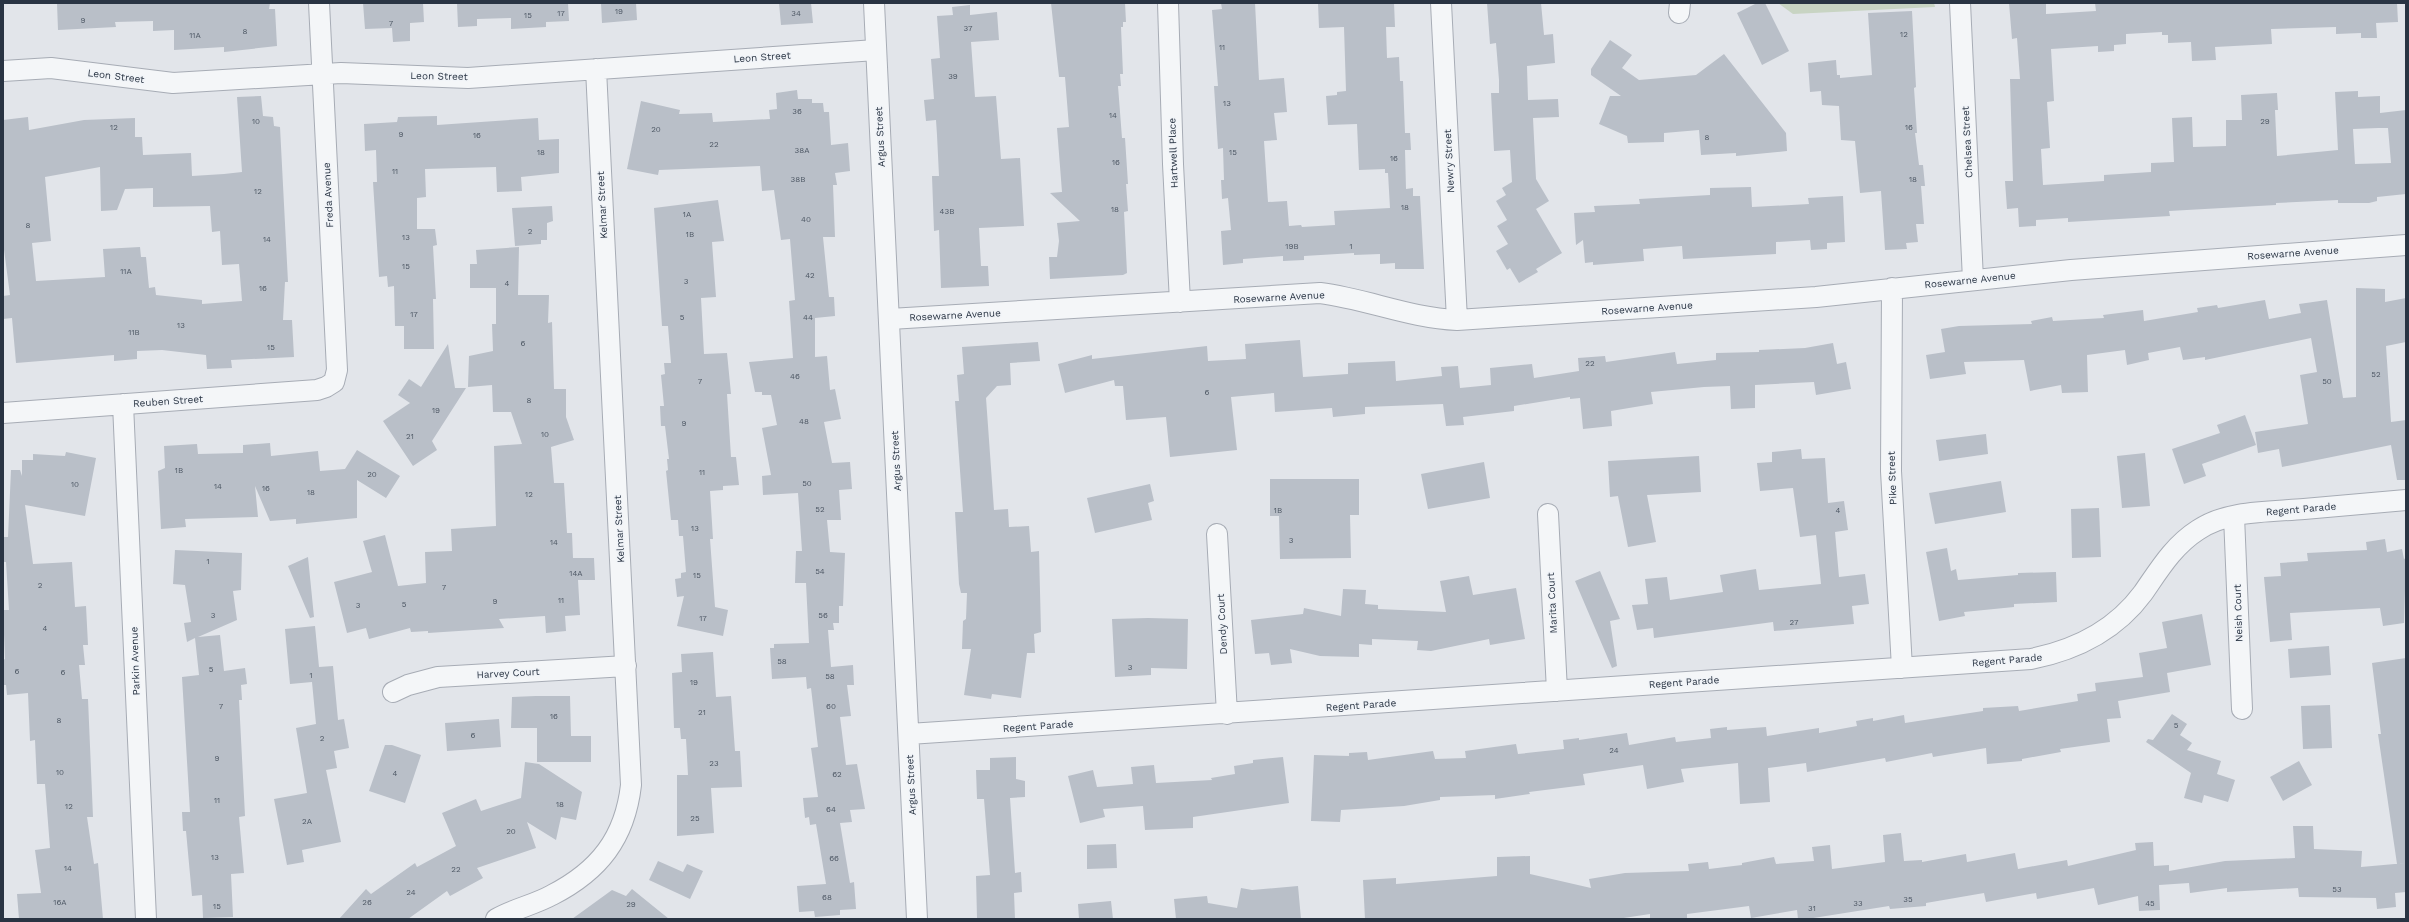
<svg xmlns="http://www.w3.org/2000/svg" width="2409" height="922" font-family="'Work Sans',sans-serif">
<rect width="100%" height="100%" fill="#e2e5ea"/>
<path fill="#c8d4c3" d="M1778,3H1934L1935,7L1793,14Z"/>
<path fill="#b9bfc8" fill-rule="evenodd" d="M57,3H270L269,9H275L277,46L224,52V47L174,50V30L153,31V21L115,22L116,27L58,30Z
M363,3H423L424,22L410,23V41L393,42L392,28L365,29Z
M457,3H568L569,21L546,22V27L511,29V18L477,19V26L458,27Z
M601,3H636L637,20L602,23Z
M779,3H811L813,23L781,25Z
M1051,3H1125L1126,22H1123V27H1121L1123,74H1120L1121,86H1118L1122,138H1125L1128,184H1126L1128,211L1124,212L1127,273L1123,275L1050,279L1049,257H1057L1059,241L1057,223L1080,221L1050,193L1062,192L1057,128L1069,127L1065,77H1059Z
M1221,3H1255L1259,80L1284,78L1287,112L1274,113L1277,140L1264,141L1268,202L1287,201L1289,226L1301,225L1302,227L1335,225L1334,211L1390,208L1388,173H1385V169L1359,170L1357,124L1328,125L1326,96L1337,95V92L1346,91L1344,27L1319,28L1318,3H1394L1395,27H1386L1387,58L1399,57L1400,81H1403L1405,133H1410L1411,150H1405L1406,189L1413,188V196H1420L1424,269H1395V263L1380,264V254L1354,255V253L1304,256V260L1283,261V256L1243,259V263L1223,265L1221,231L1231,230L1228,198L1222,199L1221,180H1224L1223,148L1218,149L1214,86H1218L1212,10L1222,9Z
M1487,3H1541L1544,35L1553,34L1555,63L1527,66L1528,100L1558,99L1559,117L1533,118L1536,179L1549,201L1536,209L1562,253L1536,269L1538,272L1519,283L1510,268L1507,270L1496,251L1508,244L1497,226L1507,220L1496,201L1506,195L1502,188L1512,182L1510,150L1494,151L1491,93H1499V80L1496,43L1490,44Z
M1757,3H1765L1789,51L1762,65L1737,13Z
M2009,3H2046V14L2096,11L2095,3H2397L2398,22L2376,23L2377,38H2361V33L2336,34V27L2271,29L2272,44L2215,47L2216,60L2192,61L2191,42L2168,43V35H2162V32L2126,34V44L2114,45V51L2098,52V46L2051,49L2054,101L2047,102L2050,148L2041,149L2043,185L2104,181V175L2151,172V163L2174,162L2172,118L2192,117L2193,147L2226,146V120H2242L2241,95L2277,93L2278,110H2275L2277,156L2338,150L2335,92L2358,91V97L2380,96V113L2406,110V194L2377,197V201L2369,203H2338V200L2276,203V205L2169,211L2170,216L2068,222V218L2036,220V226L2019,227L2018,208L2007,209L2005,181H2013L2010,79H2020L2017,38L2012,39ZM2378,128H2388L2391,163L2355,164L2353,129Z
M970,5V15L997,12L999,40L971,42L975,97L996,96L1001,159L1020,158L1024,226L979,228L981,266H988L989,286L941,288L939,230L934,231L932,176H939L937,135L936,120L926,121L924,100L934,99L931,59L940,58L937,16L953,15L952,7Z
M1912,11L1916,87L1914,88L1917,133H1915L1919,165H1923L1925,186H1921L1924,224H1916L1918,242L1906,243L1907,249L1885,250L1881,191L1860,193L1855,141L1841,140L1839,106L1822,105L1821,91L1810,92L1808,63L1836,60L1837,75H1840V78L1872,75L1868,13Z
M1610,40L1632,55L1622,68L1639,80L1696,75L1724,54L1786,133L1787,151L1736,156V153L1701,155L1699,130L1664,133V142L1628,143L1627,136L1599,124L1610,96H1621L1591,75V69Z
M797,90L798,99H812V103H823L824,112H829L831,145L848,143L850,171L835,173L837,185H833L835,237H823L829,297H834L835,316L815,318V357L827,356L830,390L835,389L841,419L824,422L832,463L850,462L852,489L839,490L841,520H827L830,552L845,553L843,606H839V623H833L834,630H828L831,667L853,665L854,685H847L851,716L840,717L846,765L857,764L865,809L850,810L852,822L840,823L850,883L854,882L856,909L840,910V915L815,917L814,911L799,912L797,886L826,884L816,824L810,825L809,817L805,818L803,798L818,797L811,748L818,747L811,688L807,689L806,677L772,679L770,648H774V644L809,643L806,583H795L796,551H802L798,493L763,495L762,476L771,475L762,428L777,425L771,395H762V392H755L749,362L793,358L789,301L795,300L790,239L781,240L774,190L762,191L760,166L659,170L658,175L627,169L641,101L680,110L679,114L712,113L713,122L770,119L769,110L777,109L776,93Z
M261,96L263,116L273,117L274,126L280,127L288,282H285L283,320H292L294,357L231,360L232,368L207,369L206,355L162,350L137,351V359L114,361V355L16,363L12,318L3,319V296L10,295L3,242V120L28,117L29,130L84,120L135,118V137H142L143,155L191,153L192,176L224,174L242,172L237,97ZM100,167L101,211L117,210L125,189L153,188V207L210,206L212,232L220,231L222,265L239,264L242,301L202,304V300L156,295L155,287L149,288L146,257H141L140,247L103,249L105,277L36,281L32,243L51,241L45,177Z
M437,116V125L538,118L539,140L559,139V173L521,177L522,191L497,192L496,167L425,169L426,197L417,198V229H435L437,245L433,246L436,299H433L434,349H404V326H395L394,286L388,287L387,276L379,277L373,182H377L376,150L365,151L364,124L397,122L398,117Z
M1751,187L1752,207L1809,204L1808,198L1843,196L1845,242L1827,243V249L1811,250L1810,240L1776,242V254L1683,259L1682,246L1643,249L1644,261L1593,265V262L1585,263L1583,240L1576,245L1574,213L1595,212L1594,206L1640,204L1639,199L1710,195V188Z
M718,200L724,241L712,242L716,297L701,298L704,354L727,353L731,394H727L731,457H736L739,485L723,486V490L710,491L713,539H710L715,607L728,610L723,636L677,626L684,596L677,597L675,579L681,578V573L686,572L683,536H679L678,520H671L666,471L668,470L667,459H669L665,426H661L660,406H664L661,375L665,374L664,363H671L668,326H662L654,208Z
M552,206L553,221L547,223V240H541V244L515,246L512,208Z
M519,247L518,295H549L548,323L552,322L554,389H566V417L574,440L551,447L554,483H564L567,533H572L573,558H594L595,580H578L580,615L565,616L566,631L546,633L545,616L499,619L504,628L428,633V631L411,632L410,628L369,639L366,628L347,633L334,582L372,572L363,541L385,535L398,586L426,583L425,552L452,551L451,529L496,526L494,446L522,444L511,412H493L492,385L468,387L469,356L493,351L492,324H496V288H470V264H477L476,250Z
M2356,288L2385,289V302L2406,298V342L2386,346L2391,422L2406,420V480H2397L2391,445L2282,467L2279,449L2258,453L2255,432L2308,424L2300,375L2317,372L2311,338L2205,360V357L2183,360L2180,347L2148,353L2149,360L2127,365L2125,350L2087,355L2088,392L2062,393L2061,385L2030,391L2024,360L1964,362L1966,374L1930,379L1926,355L1945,352L1941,329L1959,326L2032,324L2031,321L2052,317L2053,321L2104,318L2103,315L2143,310L2144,321L2198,312L2197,308L2217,305L2218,308L2265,300L2269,319L2301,313L2299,304L2327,300L2343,398L2356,397Z
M1300,340L1303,377L1348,374V363L1395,361L1396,381L1442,376L1441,367L1458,366L1460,388L1491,385L1490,368L1532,364L1534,378L1579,371L1578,358L1605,356L1606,362L1675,352L1677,364L1716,360V353L1759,352V350L1805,348L1833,343L1837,364L1846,362L1851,389L1816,395L1814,382L1755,385V408L1731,409L1730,386L1704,387L1651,392L1653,404L1611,411L1612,426L1583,429L1580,398L1570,399V397L1514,406V411L1463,417L1464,425L1446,426L1443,404L1365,407V414L1333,417L1332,408L1275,412L1274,393L1231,397L1237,450L1170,457L1166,417L1126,420L1123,386H1115L1114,380L1065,393L1058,364L1092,355V359L1207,346L1208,361L1246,359L1245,344Z
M1038,342L1040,361L1010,363L1011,385L997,386L986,398L994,510L1008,509L1009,527L1029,526L1031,552L1039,551L1041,632L1034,634L1035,653H1027L1021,698L992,694L991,699L964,695L971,649H962L963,621L966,619L967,593H961L959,584L955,512H963L955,401H959L957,375L964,374L962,347Z
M448,344L455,388H466L432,441L437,450L413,466L383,421L410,403L398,395L409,379L421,387Z
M2245,415L2256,445L2202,464L2206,476L2184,484L2172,449L2220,433L2217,425Z
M1986,434L1988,454L1939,461L1936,440Z
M270,443L271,456L318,451L320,471L345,469L357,450L400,476L386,498L357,480V518L296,524V519L270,521L255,486L258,517L185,519L186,527L161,529L158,471L165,468L164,446L197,444L198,454L243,453V445Z
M1801,449L1802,459L1825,458L1828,503L1844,501L1848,530L1835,532L1839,577L1865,574L1869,604L1852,606L1854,624L1774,631L1773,622L1654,638L1653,628L1637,630L1632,605L1648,604L1645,579L1667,577L1670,600L1723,592L1720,575L1756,569L1759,590L1821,584L1816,535L1800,537L1793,488L1760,491L1757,463L1772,462V452Z
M66,452L96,458L85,516L25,505L33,564L72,562L75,607L86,606L88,645H83L85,665H79L82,699H88L93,817H87L94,864L98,863L103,919H19L17,894L41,893L35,850L50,848L45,784H37L35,740L30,741L28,693L7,695L6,685H3V660L5,659L3,610H9L6,562H3V537H8L11,470H20L22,476V460H33V454L65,456Z
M2145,453L2150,506L2122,508L2117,456Z
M1699,456L1701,492L1647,495L1656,542L1628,547L1618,496L1610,497L1608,461Z
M1484,462L1490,498L1428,509L1421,474Z
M1270,479H1359V515H1350L1351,558L1280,559L1279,516H1270Z
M2001,481L2006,512L1935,524L1929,493Z
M1150,484L1154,501L1148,503L1152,520L1095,533L1087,498Z
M2099,508L2101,557L2072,558L2071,509Z
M2385,539L2387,552L2402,549L2404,559L2406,558L2404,623L2383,626L2380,608L2290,613L2292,640L2270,642L2264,577L2281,576L2280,563L2308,561L2307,553L2367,550L2366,542Z
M1947,548L1951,571L1956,569L1958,580L2018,575V573L2056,572L2057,602L2014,604V607L1964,612L1965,616L1939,621L1926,552Z
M175,550L242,553L241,590L233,591L237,620L198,637L220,635L224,671L245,668L247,684L241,685L242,700H239L245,816L239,817L244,873L231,874L233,917L203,918L202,895L192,896L186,831H183L182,812H190L182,677L199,675L195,638L187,642L184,623L191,622L185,585L173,584Z
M308,557L314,617L310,618L288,566Z
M1600,571L1620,619L1610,621L1617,666L1612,668L1575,581Z
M1469,576L1473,595L1516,588L1525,639L1490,645L1489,639L1431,651L1417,650L1418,641L1372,639V645L1359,644V657L1320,656L1290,649L1292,663L1271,665L1269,653L1255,654L1251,620L1303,614L1304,608L1341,616L1343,589L1366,590L1365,604L1378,605V609L1446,612L1440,581Z
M2202,614L2211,665L2167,673L2170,692L2118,701L2121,718L2107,719L2110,742L2060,749L2061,752L2022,759V761L1987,764L1986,748L1933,757L1932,753L1886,762L1885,758L1807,772L1806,763L1768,768L1770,802L1740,804L1738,763L1681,769L1684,782L1647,789L1643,765L1583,774L1585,785L1529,792L1530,794L1495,799V795L1440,797V800L1404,806L1341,810L1340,822L1311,821L1314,755L1349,756V753L1367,752L1368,760L1433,751L1435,759L1466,758L1465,751L1516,744L1518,754L1564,749L1563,740L1579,738V740L1627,733L1629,745L1675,737L1676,742L1711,738L1710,729L1727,727V730L1766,727L1767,736L1819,728V733L1857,726L1856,721L1873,718V721L1904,715L1905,723L1983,711V708L2018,706L2019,711L2078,701L2077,694L2096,691L2095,683L2143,677L2139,653L2167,648L2162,622Z
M1148,618L1188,619L1187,669L1151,668V675L1115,677L1112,619Z
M315,626L319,667L333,666L338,720L344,719L349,748L334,751L337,768L326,770L341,842L302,850L304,862L287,865L274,799L307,793L296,728L316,724L312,682L290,684L285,629Z
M2329,646L2331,675L2290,678L2288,649Z
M713,652L716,697L731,696L735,751H740L742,787L711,788L714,833L677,836V775H688L686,739H681L680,728H674L672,673L682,672L681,654Z
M2406,658V863L2397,864L2378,734H2381L2372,663Z
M536,696H570L571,736H591V762H537V728H511L512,697Z
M2330,705L2332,748L2303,749L2301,706Z
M2172,714L2187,724L2180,735L2192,743L2187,750L2221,761L2217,774L2235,780L2228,802L2204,795L2202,803L2184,798L2191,773L2146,742L2148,739L2153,740Z
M499,719L501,747L447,751L445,723Z
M385,745H392L421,755L405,803L369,791Z
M1016,757V779L1025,781V797L1010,798L1015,873L1021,872L1022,892L1014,893L1015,919L977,918L976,876L990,875L984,799H977L976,770H990V758Z
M1283,757L1289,803L1193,817V828L1145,830L1143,806L1103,809L1105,817L1080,823L1068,776L1093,770L1097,787L1133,784L1131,767L1154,765L1156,783L1212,780L1211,778L1235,774L1234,766L1253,763V760Z
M2299,761L2312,785L2283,801L2270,777Z
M525,762L539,764L582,792L576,820L561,817L556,840L527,822L536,848L477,868L483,878L450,896L447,891L408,919H339L366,889L371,894L415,863L417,867L456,846L442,813L476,799L481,811L521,798Z
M2293,826H2313L2314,849L2362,851L2361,867L2406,863V892L2395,893L2396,907L2377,909L2376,898L2299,897L2298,888L2227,892V888L2190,893L2189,883L2159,885L2160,910L2139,911L2138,896L2098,905L2094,888L2037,899L2036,893L1986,902L1984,893L1926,903V906L1890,909L1889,906L1807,919H1798L1797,910L1751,918L1749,906L1687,914V919H1650V914L1617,919H1365L1363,880L1396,878V884L1497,876V857L1530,856V874L1591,888L1589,879L1625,873L1689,871L1688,864L1708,862L1709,869L1742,865V863L1774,857L1776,864L1814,861L1812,847L1830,845L1832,869L1885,862L1883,835L1901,833L1904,861L1922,860V862L1966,854L1967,862L2015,853L2018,869L2067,860L2068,866L2136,850L2135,843L2153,842L2154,866L2169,865V871L2225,861L2295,858Z
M1116,844L1117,868L1087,869V845Z
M658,861L683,872L687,864L703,871L690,899L649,880Z
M1298,886L1301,919H1176L1174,899L1207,896L1208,903L1237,908L1241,888L1252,890Z
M632,889L669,919H572L612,890L626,896Z
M1111,901L1113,919H1079L1078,904Z"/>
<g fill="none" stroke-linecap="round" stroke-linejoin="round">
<g stroke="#a7acb5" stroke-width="22">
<path id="minor" d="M874,3L917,919
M1168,3L1173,164L1180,302
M1441,3L1457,320
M1960,3L1973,280
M1679,13L1680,3
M3,71L51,68L173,83L341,73L468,78L876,50
M1892,288L1891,471L1902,668
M890,319L1320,293C1367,299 1410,318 1457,320L1816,297L2071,270L2406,245
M123,404L146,919
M3,413L317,390L326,387L334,382L337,370L319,3
M1548,514L1557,691
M2234,516L2242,709
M1217,534L1227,714
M393,692L408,685L438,677L626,666
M909,734L2031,659C2076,650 2115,631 2143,593C2159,570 2173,546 2198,530C2228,510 2269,512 2304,509C2338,506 2372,503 2406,500
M496,919C513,909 534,905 552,895C599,871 625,838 631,785L596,69"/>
</g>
<use href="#minor" stroke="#f4f6f8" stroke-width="20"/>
</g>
<g text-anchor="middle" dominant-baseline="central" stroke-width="3" stroke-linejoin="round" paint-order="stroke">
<g font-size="8" fill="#4d5764">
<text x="619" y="11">19</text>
<text x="561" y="13">17</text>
<text x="796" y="13">34</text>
<text x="528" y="15">15</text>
<text x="83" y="20">9</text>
<text x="391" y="23">7</text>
<text x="968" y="28">37</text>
<text x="245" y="31">8</text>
<text x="1904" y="34">12</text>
<text x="195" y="35">11A</text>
<text x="1222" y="47">11</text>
<text x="953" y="76">39</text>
<text x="1227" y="103">13</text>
<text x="797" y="111">36</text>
<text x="1113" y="115">14</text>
<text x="256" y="121">10</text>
<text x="2265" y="121">29</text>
<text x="114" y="127">12</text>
<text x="1909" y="127">16</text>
<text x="656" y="129">20</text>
<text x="401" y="134">9</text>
<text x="477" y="135">16</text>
<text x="1707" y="137">8</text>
<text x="714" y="144">22</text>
<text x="802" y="150">38A</text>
<text x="541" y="152">18</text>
<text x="1233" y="152">15</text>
<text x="1394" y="158">16</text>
<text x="1116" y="162">16</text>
<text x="395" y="171">11</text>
<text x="798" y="179">38B</text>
<text x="1913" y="179">18</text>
<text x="258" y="191">12</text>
<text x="1405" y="207">18</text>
<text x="1115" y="209">18</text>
<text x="947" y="211">43B</text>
<text x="687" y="214">1A</text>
<text x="806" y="219">40</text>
<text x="28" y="225">8</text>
<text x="530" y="231">2</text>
<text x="690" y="234">1B</text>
<text x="406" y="237">13</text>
<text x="267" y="239">14</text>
<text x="1292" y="246">19B</text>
<text x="1351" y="246">1</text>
<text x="406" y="266">15</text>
<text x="126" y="271">11A</text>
<text x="810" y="275">42</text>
<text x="686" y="281">3</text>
<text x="507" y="283">4</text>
<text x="263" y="288">16</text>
<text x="414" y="314">17</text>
<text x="682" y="317">5</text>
<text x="808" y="317">44</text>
<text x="181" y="325">13</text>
<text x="134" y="332">11B</text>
<text x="523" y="343">6</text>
<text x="271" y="347">15</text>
<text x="1590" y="363">22</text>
<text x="2376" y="374">52</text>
<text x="795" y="376">46</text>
<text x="700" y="381">7</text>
<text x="2327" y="381">50</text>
<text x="1207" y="392">6</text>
<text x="529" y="400">8</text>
<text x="436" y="410">19</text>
<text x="804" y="421">48</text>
<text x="684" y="423">9</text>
<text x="545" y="434">10</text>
<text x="410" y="436">21</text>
<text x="179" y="470">1B</text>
<text x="702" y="472">11</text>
<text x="372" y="474">20</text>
<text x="807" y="483">50</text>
<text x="75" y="484">10</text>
<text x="218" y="486">14</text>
<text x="266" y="488">16</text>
<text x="311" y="492">18</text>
<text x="529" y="494">12</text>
<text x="820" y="509">52</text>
<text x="1278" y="510">1B</text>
<text x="1838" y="510">4</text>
<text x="695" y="528">13</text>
<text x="1291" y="540">3</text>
<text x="554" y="542">14</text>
<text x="208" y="561">1</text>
<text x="820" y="571">54</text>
<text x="576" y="573">14A</text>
<text x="697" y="575">15</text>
<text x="40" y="585">2</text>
<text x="444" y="587">7</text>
<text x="561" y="600">11</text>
<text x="495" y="601">9</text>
<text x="404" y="604">5</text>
<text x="358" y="605">3</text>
<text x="213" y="615">3</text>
<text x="823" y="615">56</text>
<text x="703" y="618">17</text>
<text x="1794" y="622">27</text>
<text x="45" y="628">4</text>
<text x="782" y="661">58</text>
<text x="1130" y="667">3</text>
<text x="211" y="669">5</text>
<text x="17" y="671">6</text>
<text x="63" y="672">6</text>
<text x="311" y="675">1</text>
<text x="830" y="676">58</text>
<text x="694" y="682">19</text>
<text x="221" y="706">7</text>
<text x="831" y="706">60</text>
<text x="702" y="712">21</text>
<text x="554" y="716">16</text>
<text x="59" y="720">8</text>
<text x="2176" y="725">5</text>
<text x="473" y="735">6</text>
<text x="322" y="738">2</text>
<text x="1614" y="750">24</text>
<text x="217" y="758">9</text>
<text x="714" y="763">23</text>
<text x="60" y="772">10</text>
<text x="395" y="773">4</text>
<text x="837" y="774">62</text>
<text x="217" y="800">11</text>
<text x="560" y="804">18</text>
<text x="69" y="806">12</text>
<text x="831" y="809">64</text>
<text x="695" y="818">25</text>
<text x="307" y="821">2A</text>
<text x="511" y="831">20</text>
<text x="215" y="857">13</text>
<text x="834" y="858">66</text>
<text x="68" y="868">14</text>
<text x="456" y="869">22</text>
<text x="2337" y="889">53</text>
<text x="411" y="892">24</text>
<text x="827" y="897">68</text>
<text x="1908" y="899">35</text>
<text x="60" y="902">16A</text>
<text x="367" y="902">26</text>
<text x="1858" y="903">33</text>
<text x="2150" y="903">45</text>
<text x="631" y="904">29</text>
<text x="217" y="906">15</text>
<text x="1812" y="908">31</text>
</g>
<g font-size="10" fill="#293443" stroke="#f1f4f8">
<text transform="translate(762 57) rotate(-4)">Leon Street</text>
<text transform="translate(116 76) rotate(7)">Leon Street</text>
<text transform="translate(439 76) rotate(1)">Leon Street</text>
<text transform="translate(880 137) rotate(-93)">Argus Street</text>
<text transform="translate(1967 142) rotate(-93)">Chelsea Street</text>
<text transform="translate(1173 153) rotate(-92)">Hartwell Place</text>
<text transform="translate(1449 161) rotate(-93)">Newry Street</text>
<text transform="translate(328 195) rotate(-93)">Freda Avenue</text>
<text transform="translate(602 205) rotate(-93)">Kelmar Street</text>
<text transform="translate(2293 253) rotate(-4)">Rosewarne Avenue</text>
<text transform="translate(1970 280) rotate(-6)">Rosewarne Avenue</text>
<text transform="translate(1279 297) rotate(-3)">Rosewarne Avenue</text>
<text transform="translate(1647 308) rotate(-4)">Rosewarne Avenue</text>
<text transform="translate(955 315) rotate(-3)">Rosewarne Avenue</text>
<text transform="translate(168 401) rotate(-4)">Reuben Street</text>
<text transform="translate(896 461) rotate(-93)">Argus Street</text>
<text transform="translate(1892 478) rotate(-92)">Pike Street</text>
<text transform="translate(2301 509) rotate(-5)">Regent Parade</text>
<text transform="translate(619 529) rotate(-93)">Kelmar Street</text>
<text transform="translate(1552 603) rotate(-93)">Marita Court</text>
<text transform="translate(2238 613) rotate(-92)">Neish Court</text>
<text transform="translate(1222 624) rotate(-93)">Dendy Court</text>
<text transform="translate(2007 660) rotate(-5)">Regent Parade</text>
<text transform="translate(135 661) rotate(-92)">Parkin Avenue</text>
<text transform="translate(508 673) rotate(-3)">Harvey Court</text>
<text transform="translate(1684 682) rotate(-4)">Regent Parade</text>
<text transform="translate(1361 705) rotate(-4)">Regent Parade</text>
<text transform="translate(1038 726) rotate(-4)">Regent Parade</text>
<text transform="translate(911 785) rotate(-93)">Argus Street</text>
</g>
</g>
<rect width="2409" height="922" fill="none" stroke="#293443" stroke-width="8"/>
</svg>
